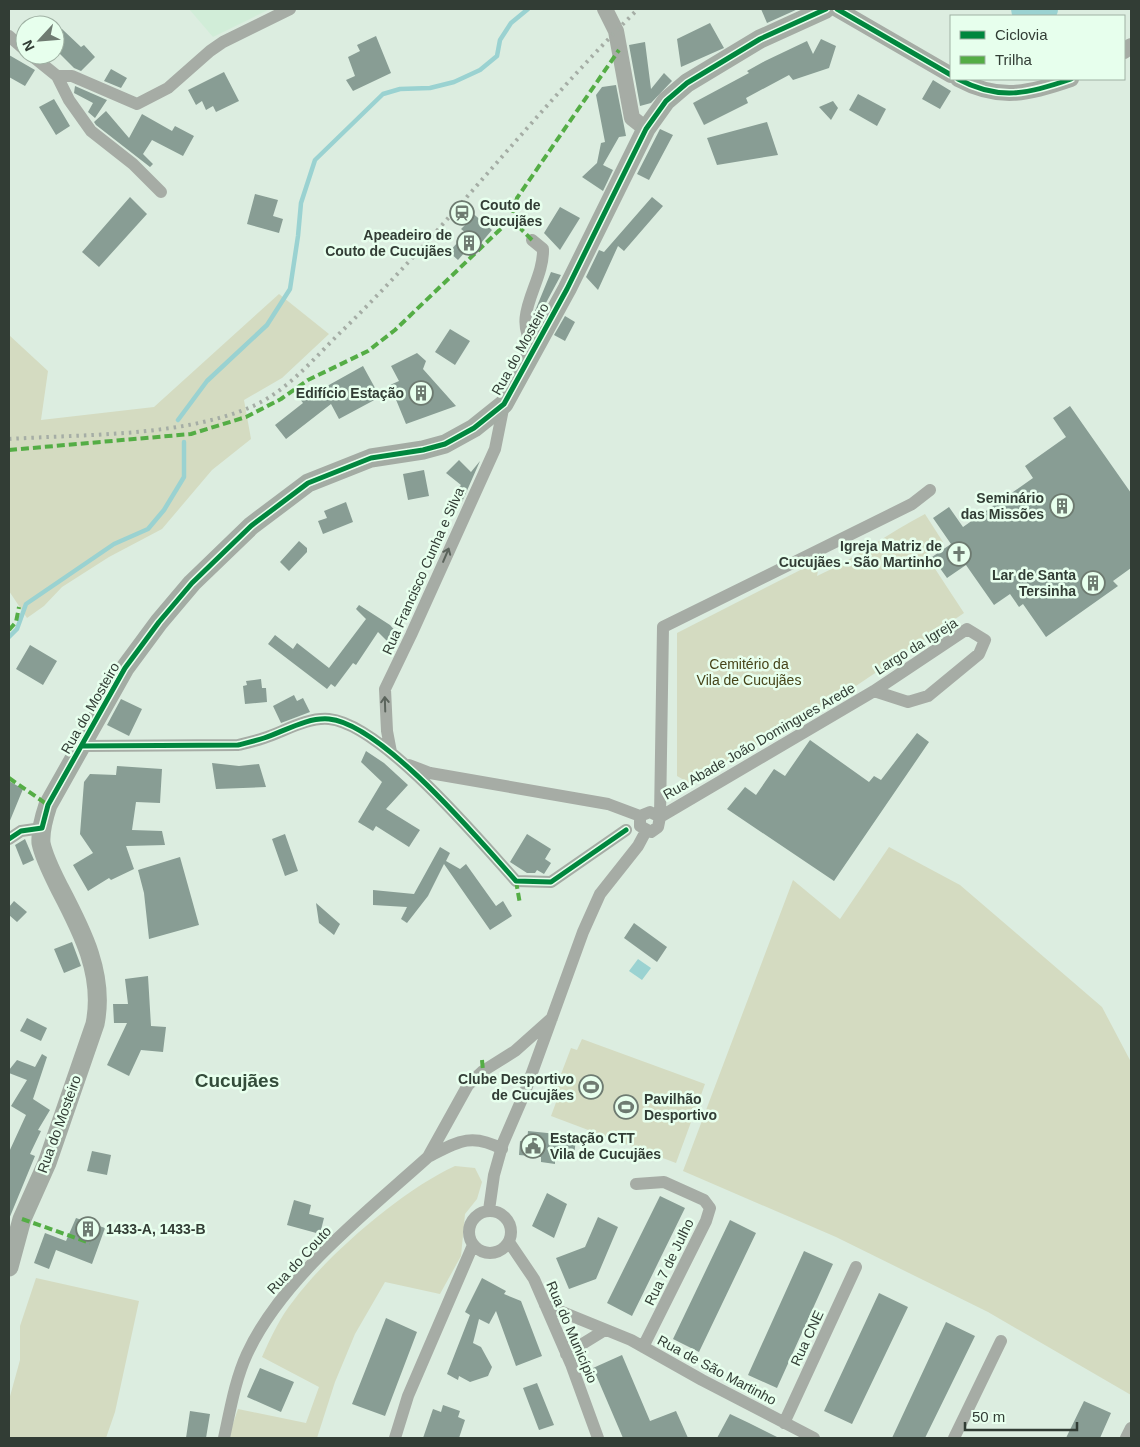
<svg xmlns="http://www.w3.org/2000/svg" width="1140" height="1447" font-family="Helvetica,sans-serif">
<rect width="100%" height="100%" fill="#dcede0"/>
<path fill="#d1edd8" d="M189,9H270L213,37Z"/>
<path fill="#d4dbc1" d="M279,294L329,334L282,378L244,400L251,439L212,470L162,529L109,557L62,587L44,606L27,618L9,591V335L48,371L41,420L154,407Z
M925,514L943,542L926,555L964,613L847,692L707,776L691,784L677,776V633L820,560L817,576C855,559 888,533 925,514Z
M889,847L960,885L1102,1007L1131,1062V1395L988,1312L836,1237L683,1171L793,880L840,919Z
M582,1039L705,1084L676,1163L551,1116L558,1097L553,1095L571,1048L577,1050Z
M455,1166L475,1168L482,1182L477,1199L465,1214L461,1256L440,1294L385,1282L355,1334L335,1382L317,1438H228L238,1409L306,1423L319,1387L262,1357C271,1337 280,1317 294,1300C328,1254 404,1189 455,1166Z
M36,1278L139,1301L115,1412L106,1438H9V1400L20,1360V1326Z"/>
<path fill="#9ad2d1" d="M638,959L651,968L642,980L629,971Z"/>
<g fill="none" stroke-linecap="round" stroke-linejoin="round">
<path stroke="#9ad2d1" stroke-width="4.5" d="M178,420L207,381L267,325L290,289L298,236L301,203L315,160L383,94L400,89L430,88L454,82L480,70L497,56L500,40L511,23L528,9
M9,637L17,629L26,604L114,544L148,529L164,510L184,477V442"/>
<path stroke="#9ad2d1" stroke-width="28" d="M1025,9L1039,11L1044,9"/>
</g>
<path fill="#889d94" d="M761,9H798L767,23Z
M710,23L724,48L681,67L677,39Z
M62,29L81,47L84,45L95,57L81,71L74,68L55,49V37Z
M376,36L391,73L353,91L346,80L355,76L348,57L360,51L357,45Z
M821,39L836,46L829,68L793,80L789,75L746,98L748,103L704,125L693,103L749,73L747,71L765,61L807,41L813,54Z
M645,42L651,89L664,73L672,81L651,103L640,106L629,45Z
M9,55L35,70L25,86L9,77Z
M111,69L127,78L121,88L104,81Z
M224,72L239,101L216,112L213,106L206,110L202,101L196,105L188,90Z
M933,80L951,91L940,109L922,99Z
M616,85L626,136L619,137L603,165L613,170L603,191L582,177L597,163L601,143L605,142L596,95L602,87Z
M75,86L107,100L95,118L88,112L93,103L74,93Z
M858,94L886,109L877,126L849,110Z
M54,99L70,126L56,135L39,107Z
M833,101L838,108L831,120L819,107Z
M106,111L129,138L142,114L172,131L175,126L194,136L183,156L152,140L143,154L153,164L150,167L96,125L94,122Z
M767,122L778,155L717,165L707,138Z
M660,129L673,135L649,180L637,174Z
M255,194L278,200L273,216L283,219L279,233L247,224Z
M130,197L147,214L99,267L82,252Z
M652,197L663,206L624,251L618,246L598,290L586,277L599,250L604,252Z
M560,207L580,218L560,250L544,233Z
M469,210L492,230L470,256L465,252L458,260L449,252L466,233L461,229L466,224L461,219Z
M551,272L561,275L540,314L535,311Z
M565,316L575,322L565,341L554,335Z
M450,329L470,341L455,365L435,352Z
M417,353L426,361L423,369L456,406L406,424L390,385L399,381L391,366Z
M363,366L380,397L339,419L331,404L286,439L275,425L303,403L300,399L309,392L311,395Z
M1070,406L1131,493V568L1113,581L1118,586L1046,637L1023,604L1019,607L1010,594L994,605L966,565L947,578L932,557L951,544L933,518L949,507L963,527L1033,478L1025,466L1066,437L1053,418Z
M459,460L471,472L480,461L462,502L455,492L461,485L446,473Z
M424,470L429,496L408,500L403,474Z
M346,502L353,522L323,534L318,521L327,518L324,511Z
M299,541L307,548V552L289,571L280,562Z
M359,605L390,625L401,637L395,649L378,632L356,665L353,663L335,687L331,684L327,689L268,644L275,635L293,649L297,643L329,668L366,619L356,609Z
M30,645L57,661L43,685L16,669Z
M261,679L262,688H266L267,702L245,704L243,686L247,685L246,681Z
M294,695L297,701L303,698L310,712L281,723L273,706Z
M121,699L142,709L129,736L107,725Z
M917,733L929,742L834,881L727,809L745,787L756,795L774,769L785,776L810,740L869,782L874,776L881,780Z
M366,751L384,763L408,785L386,809L420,830L409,847L376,826L373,831L358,822L382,782L361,762Z
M212,763L239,766L259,764L266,787L216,789Z
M117,766L162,769L160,803L136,802L132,830L162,831L165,845L126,846L134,869L111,880L109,878L88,891L73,865L93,853L80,834L84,782L90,774L116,775Z
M9,781L23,789L9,823Z
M285,834L298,871L285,876L272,839Z
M527,834L551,849L545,859L551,863L544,874L537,870L535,873H527L510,862Z
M25,839L34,860L23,865L15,845Z
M440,847L450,853L446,861L460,869L466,864L496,906L503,901L512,916L490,930L444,864L428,896L407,923L401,919L407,907L373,905V890L414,894Z
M180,857L199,925L149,939L144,893L138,870Z
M14,901L27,912L17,922L9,915V907Z
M316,903L340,924L334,935L319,923Z
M634,923L667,947L657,962L624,938Z
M72,942L81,966L64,973L54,949Z
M148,976L151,1026L166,1027L163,1052L141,1050L129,1076L107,1065L127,1023H114L113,1004H128L125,979Z
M27,1018L47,1028L41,1041L20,1031Z
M42,1054L47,1057L33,1099L50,1110L38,1130L41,1131L30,1154L35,1156L9,1219V1152L26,1115L11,1106L27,1080L9,1073V1070L17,1060L35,1067Z
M528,1131L576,1136L574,1159L555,1157V1164L541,1162V1157L519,1155L520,1141L527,1142Z
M92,1151L111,1155L107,1175L87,1171Z
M547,1193L567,1204L554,1238L532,1226Z
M660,1196L685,1208L632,1316L607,1303Z
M294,1200L311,1205L309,1214L324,1218L320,1234L287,1225Z
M598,1217L618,1227L596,1279L569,1289L556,1258L585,1247Z
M76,1218L105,1228L92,1264L56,1250L49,1269L34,1263L45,1233L66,1241Z
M730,1220L756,1233L699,1352L673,1339Z
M804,1251L833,1264L777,1388L748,1375Z
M482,1278L506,1291L504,1294L521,1301L542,1356L516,1366L496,1311L489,1324L479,1319L473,1343L481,1347L492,1367L488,1376L470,1382L459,1376L458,1380L447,1374L470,1315L465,1312Z
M879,1293L908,1307L852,1424L824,1411Z
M386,1318L417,1332L385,1416L352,1404Z
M946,1322L975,1336L925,1438H892Z
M622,1355L650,1421L676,1411L688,1438H623L593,1368Z
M260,1368L294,1382L281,1412L247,1397Z
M537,1383L554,1425L539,1430L523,1388Z
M1084,1401L1111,1413L1100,1438H1066Z
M443,1405L460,1411L458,1417L465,1420L459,1438H423L433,1409L441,1412Z
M190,1411L210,1414L206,1438H186Z
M730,1414L749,1423L779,1438H717Z"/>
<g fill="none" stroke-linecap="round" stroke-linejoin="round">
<path stroke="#a6aca5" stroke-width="12" d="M9,36L25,50
M31,55L57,76L69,100L91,131L133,164L161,192
M57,76H72L137,104L168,88L210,51L223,42L290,9
M532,240L543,249C544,284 510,315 534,347
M82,746L238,745C246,743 255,741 264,738C283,732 307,717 329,719C382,724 480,841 516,881L551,882L626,830
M391,752L387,731L385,689L411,635L495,449L504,404
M409,765L430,773L608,804L640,816
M650,812L660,817L658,827L651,832L640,826V816Z
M660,817L874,691L967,629L985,640L979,654L928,696L908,702L874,691
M660,817L663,627L912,504L930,490
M9,839L21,831L42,828
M428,1157L468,1085L483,1071L515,1051L552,1018
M636,1184L664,1182L704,1200L710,1208L706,1221L643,1347
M489,1210L494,1175L503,1143L525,1092L583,932L600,894L638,846L646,831
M469 1232a21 21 0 1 1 42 0a21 21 0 1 1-42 0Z
M509,1242L534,1279L571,1364L598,1438
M545,1305L631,1340L702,1380L814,1438
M566,1354L605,1330
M784,1423L856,1267
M224,1438C230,1411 235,1380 247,1354C282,1278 367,1212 428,1157C457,1142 471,1132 502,1149
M395,1438L408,1396L473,1245
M954,1438L1001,1341
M1126,1438L1131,1428"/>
<path stroke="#a6aca5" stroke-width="16" d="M605,9L616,31L632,118L646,129
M837,9L951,75
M1124,51L1131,46
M958,79C999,101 1028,94 1071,79"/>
<path stroke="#a4aca4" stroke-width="19" d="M9,1267L22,1219L47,1163L95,1024C105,975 82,931 60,889C53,875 44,858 41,843C40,830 44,817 48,805L125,668L159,622L192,583L251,526L308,483L371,458L423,450L445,444L474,428L504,404L567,289L646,129L666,101L687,83L760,39L826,9"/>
<path stroke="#a5ada5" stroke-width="4" stroke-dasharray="2.5 5" stroke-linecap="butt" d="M9,439C86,434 180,437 251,407C288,391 315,357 343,330C447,228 535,111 638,9"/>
<path stroke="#54ad45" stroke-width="4" stroke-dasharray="8 4" stroke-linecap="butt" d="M532,240L511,219L517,198L619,50
M9,450L191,434L246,417L281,399L308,380L368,351L395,330L511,219
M9,630L16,622L19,607
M9,778L48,805
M516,881L520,904
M482,1060L483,1071
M22,1219L90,1243"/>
<g stroke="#e7ffed" stroke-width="8">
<path id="cycleway" d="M837,9L951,75
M958,79C999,101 1028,94 1071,79
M82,746L238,745C246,743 255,741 264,738C283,732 307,717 329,719C382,724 480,841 516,881L551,882L626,830
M9,839L21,831L42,828L48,805L125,668L159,622L192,583L251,526L308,483L371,458L423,450L445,444L474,428L504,404L567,289L646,129L666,101L687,83L760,39L826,9"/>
</g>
<use href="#cycleway" stroke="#00873e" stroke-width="5"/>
</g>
<defs><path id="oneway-shaft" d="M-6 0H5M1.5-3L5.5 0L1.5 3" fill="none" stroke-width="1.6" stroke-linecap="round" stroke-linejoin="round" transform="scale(1.25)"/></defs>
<g stroke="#5b645c">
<use href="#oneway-shaft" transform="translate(446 555) rotate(-67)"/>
<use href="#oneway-shaft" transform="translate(385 704) rotate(-92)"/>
</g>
<defs>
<g id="station-ring" transform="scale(1.25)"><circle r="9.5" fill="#e7ffed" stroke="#6e7b71" stroke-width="1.5"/><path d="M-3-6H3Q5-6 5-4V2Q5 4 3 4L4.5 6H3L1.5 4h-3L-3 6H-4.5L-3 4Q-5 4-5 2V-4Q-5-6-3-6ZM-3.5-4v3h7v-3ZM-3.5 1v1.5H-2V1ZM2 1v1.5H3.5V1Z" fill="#6e7b71"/></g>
<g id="building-ring" transform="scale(1.25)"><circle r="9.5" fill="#e7ffed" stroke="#6e7b71" stroke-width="1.5"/><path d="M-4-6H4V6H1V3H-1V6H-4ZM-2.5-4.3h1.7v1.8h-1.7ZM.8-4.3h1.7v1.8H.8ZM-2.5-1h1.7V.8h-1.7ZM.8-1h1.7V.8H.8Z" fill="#6e7b71"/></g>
<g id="church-ring" transform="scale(1.25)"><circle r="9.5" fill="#e7ffed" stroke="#6e7b71" stroke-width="1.5"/><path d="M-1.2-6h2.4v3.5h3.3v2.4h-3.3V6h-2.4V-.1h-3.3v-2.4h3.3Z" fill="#6e7b71"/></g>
<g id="stadium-ring" transform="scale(1.25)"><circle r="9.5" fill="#e7ffed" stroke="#6e7b71" stroke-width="1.5"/><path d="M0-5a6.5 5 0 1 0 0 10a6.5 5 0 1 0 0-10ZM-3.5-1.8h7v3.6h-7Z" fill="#6e7b71"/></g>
<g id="civic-ring" transform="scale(1.25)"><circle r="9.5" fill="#e7ffed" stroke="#6e7b71" stroke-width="1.5"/><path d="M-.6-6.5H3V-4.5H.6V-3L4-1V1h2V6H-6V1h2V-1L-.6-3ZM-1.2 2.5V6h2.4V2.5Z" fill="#6e7b71"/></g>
</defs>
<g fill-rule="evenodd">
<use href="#station-ring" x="462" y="213"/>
<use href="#building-ring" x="469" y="243"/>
<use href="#building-ring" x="421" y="393"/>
<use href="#building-ring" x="1062" y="506"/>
<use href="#church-ring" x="959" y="554"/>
<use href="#building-ring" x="1093" y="583"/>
<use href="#stadium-ring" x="591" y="1087"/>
<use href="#stadium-ring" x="626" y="1107"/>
<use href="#civic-ring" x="533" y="1146"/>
<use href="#building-ring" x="88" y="1229"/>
</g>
<g text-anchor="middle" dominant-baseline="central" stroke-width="5" stroke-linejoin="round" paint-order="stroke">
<g font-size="14" font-weight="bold" fill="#323d35" stroke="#e7ffed" text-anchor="end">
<text x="480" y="205" text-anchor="start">Couto de<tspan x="480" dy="16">Cucujães</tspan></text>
<text x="452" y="235">Apeadeiro de<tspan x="452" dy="16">Couto de Cucujães</tspan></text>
<text x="404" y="393">Edifício Estação</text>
<text x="1044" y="498">Seminário<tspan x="1044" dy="16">das Missões</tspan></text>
<text x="942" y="546">Igreja Matriz de<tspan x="942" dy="16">Cucujães - São Martinho</tspan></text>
<text x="1076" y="575">Lar de Santa<tspan x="1076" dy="16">Tersinha</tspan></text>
<text x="574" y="1079">Clube Desportivo<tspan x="574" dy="16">de Cucujães</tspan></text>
<text x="644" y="1099" text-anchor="start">Pavilhão<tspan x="644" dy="16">Desportivo</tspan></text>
<text x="550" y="1138" text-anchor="start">Estação CTT<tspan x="550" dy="16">Vila de Cucujães</tspan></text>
<text x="106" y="1229" text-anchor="start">1433-A, 1433-B</text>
</g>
<g font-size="14" fill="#323d35" stroke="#e7ffed">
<text transform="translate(520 349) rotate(-61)">Rua do Mosteiro</text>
<text transform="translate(423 571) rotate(-66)">Rua Francisco Cunha e Silva</text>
<text transform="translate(916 646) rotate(-32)">Largo da Igreja</text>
<text transform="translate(90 708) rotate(-60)">Rua do Mosteiro</text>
<text transform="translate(759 741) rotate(-30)">Rua Abade João Domingues Arede</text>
<text transform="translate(59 1124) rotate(-70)">Rua do Mosteiro</text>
<text transform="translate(299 1260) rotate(-47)">Rua do Couto</text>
<text transform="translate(669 1262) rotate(-64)">Rua 7 de Julho</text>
<text transform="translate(572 1332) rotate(67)">Rua do Município</text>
<text transform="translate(807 1338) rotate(-65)">Rua CNE</text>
<text transform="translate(717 1370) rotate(28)">Rua de São Martinho</text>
</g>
<g font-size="14" fill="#464419" stroke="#e7ffed">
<text x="749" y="664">Cemitério da<tspan x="749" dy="16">Vila de Cucujães</tspan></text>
</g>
<g font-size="19" font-weight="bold" fill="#334c3a" stroke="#e7ffed">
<text x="237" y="1080">Cucujães</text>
</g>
</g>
<rect width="1140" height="1447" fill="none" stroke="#323d35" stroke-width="20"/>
<rect x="950" y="15" width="175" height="65" fill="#e7ffed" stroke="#9fb1a3"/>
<rect x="960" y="31" width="25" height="8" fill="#00873e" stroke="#9fb1a3"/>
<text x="995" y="40" font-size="15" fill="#323d35">Ciclovia</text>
<rect x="960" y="56" width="25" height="8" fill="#54ad45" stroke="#9fb1a3"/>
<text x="995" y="65" font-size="15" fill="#323d35">Trilha</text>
<g transform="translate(40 40) rotate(244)"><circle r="24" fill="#e7ffed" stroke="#9fb1a3"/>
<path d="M0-4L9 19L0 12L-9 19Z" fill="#6e7b71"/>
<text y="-8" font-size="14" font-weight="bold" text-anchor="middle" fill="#323d35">N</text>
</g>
<path d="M965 1422v8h112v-8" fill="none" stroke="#323d35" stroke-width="2.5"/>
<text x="972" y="1422" font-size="15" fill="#323d35" stroke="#e7ffed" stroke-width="4" paint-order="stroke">50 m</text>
</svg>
